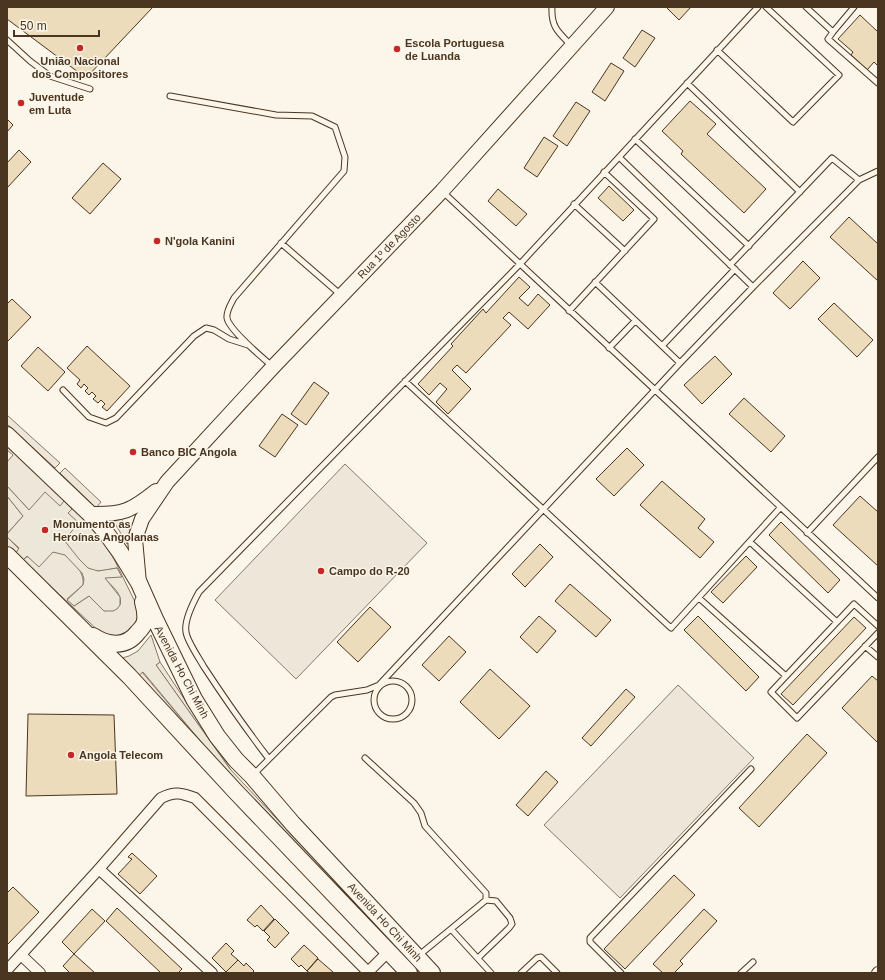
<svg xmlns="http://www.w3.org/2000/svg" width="885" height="980" font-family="Arial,sans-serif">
<rect width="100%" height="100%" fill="#fbf6e9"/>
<path fill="#ede6d9" stroke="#887966" d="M7,415L60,463L55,468L7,424Z
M7,446L56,491L90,525L103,542L114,559L139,610C137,622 132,636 118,637C113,637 107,635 102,634L7,546V537L19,549L23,560C28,555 33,555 40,554C46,553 53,551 59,552C71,556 85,572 83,585L67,599L74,606L89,596L104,611L120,605C123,594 112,586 104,578L117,568C111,569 104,571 98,571C83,571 71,551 64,540L68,513L71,508L60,506L29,510L7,486V462L13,455L7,450Z
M345,464L427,543L296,679L215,600Z
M65,468L101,502L96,508L60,473Z
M7,496L23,516L7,534Z
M120,518L130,529L127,544L113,520Z
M160,662L230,769L156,665Z
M142,672L227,773L138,676Z
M678,685L754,758L620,898L544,825Z"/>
<path fill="#ede7d9" stroke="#887966" d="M7,486L29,510L45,492L60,506L64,501L72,509L68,513L79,523L64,540L79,559L88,568L98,571L117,568L122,577L105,578L120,597V605L117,609L113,611H104L89,596L74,606L67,600L83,585L84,579L82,573L65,555L53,552L39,567L27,556L23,560L16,553L19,548L7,537V534L23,516L7,496Z
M151,635L160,662L156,665L230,769L421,973H413L227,773L143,672L138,676L119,659L129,656L138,651Z"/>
<path fill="#ecdcbc" stroke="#4a3520" d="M7,7H153L86,78L7,19Z
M666,7H691L679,20Z
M860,15L878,32V66L874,62L867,70L851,55L853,52L838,39Z
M642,30L655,38L635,67L623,58Z
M611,63L624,71L605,101L592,92Z
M690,101L716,124L707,134L766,189L744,213L681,154L683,151L662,131Z
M576,102L590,111L567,146L553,136Z
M7,119L13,125L7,132Z
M544,137L558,146L537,177L524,168Z
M19,150L31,162L7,188V163Z
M103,163L121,179L90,214L72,198Z
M609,186L634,210L623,221L598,198Z
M498,189L527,214L516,226L488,201Z
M849,217L878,244V281L830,237Z
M803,261L820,278L790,309L773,293Z
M519,277L530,287L519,298L528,306L538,294L550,305L528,329L509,312L503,318L511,325L466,373L457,365L452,370L471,389L448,414L436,402L447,389L440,383L429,395L418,384L453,346L451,344L483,309L486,313Z
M12,299L31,317L8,341L7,340V304Z
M834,303L873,340L857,357L818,319Z
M87,346L130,386L107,411L102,407L105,404L101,400L98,403L93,399L96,396L92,392L89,395L85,391L88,388L84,384L81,388L77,384L80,380L67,368Z
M38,347L65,372L48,391L21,366Z
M715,356L732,374L702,404L684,385Z
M314,382L329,393L306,425L291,414Z
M744,398L785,436L771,452L729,414Z
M282,414L298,425L275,457L259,446Z
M627,448L644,465L614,496L596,479Z
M662,481L705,519L698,528L714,542L700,558L640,505Z
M860,496L878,512V566L833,525Z
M781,522L840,580L828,593L769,535Z
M540,544L553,557L525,587L512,574Z
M746,556L757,567L723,603L711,592Z
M570,584L611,620L596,637L555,601Z
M370,607L391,627L358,662L337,642Z
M539,616L556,631L537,653L520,637Z
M698,616L759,677L746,691L684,630Z
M854,617L866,628L793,705L781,694Z
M449,636L466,652L439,681L422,665Z
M490,669L530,706L499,739L460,702Z
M872,676L878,681V743L842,708Z
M626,689L635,697L591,746L582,738Z
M28,714L114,715L117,794L26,796Z
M807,734L827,753L759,827L739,808Z
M546,771L558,782L528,816L516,805Z
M132,853L157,876L140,894L118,874L132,859L128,857Z
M674,875L695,895L625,969L604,949Z
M13,887L39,912L7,945V893Z
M261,905L274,919L263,931L257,925L255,927L247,920Z
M117,908L182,969L178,973H161L106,921Z
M92,909L105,921L74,954L62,942Z
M704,909L717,921L680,961L683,964L674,973H663L653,964Z
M275,919L289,933L275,948L267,940L270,937L264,931Z
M226,943L234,951L231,954L238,960L226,972L212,958Z
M304,945L318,958L307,971L301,965L299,967L291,959Z
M74,954L95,973H70L63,966Z
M318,959L333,972L332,973H310L307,971Z
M238,960L244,966L246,963L254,971L252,973H227L226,972Z"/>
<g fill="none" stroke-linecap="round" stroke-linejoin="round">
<g stroke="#4a3520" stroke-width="7">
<path id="service" d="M552,7C551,27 558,32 571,45
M806,7L833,32L854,7
M833,32L828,39L878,83
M7,40L30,61L50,76L90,89
M717,50L793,122L839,75L766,7
M687,83L800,192
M170,96L276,115L312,116L335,127L345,157L344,171L234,298C231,304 226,311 227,318C229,330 263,358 273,367
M635,139L749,246
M619,157L753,287
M443,192L878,598
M574,204L625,251
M281,243L341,295
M730,265L832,158L859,180
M595,282L680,363
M569,311L654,219L604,172
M662,346L735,269
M609,348L635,321
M405,381L671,628L780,508
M63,390L89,417L106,423L116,418L194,336L206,328L214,330L229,339L248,345
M807,533L878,457
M750,542L837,622
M699,598L786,676
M878,626L854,604L771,692L797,718L878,633
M865,646L878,657
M374 700a19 19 0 1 1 38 0a19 19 0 1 1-38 0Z
M365,758L414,803L421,813L425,826L486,893V900L451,929L491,973
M269,759C246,729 225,699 204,667C199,658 187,641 186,632C184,621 194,601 199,592L520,264L758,7
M254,774L331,697L335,695L367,690L379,685L680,363L753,287L859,180L878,171
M418,956L451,929
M478,958L509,928L512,924L510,918L496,901L486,900
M521,973L537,958L541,957L557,973
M621,973L590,942V938L751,769
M741,973L753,962"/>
</g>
<g stroke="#4a3520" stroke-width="12">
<path id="minor" d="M99,869L212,973
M21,955L40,973
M7,970L99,869L161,798C175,791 181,793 195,798L368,972
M367,973L389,951
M877,973L878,972"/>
</g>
<g stroke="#4a3520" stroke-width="16">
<path id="secondary" d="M90,514C123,515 131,511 156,491
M139,583L135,539L142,519L167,482L273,367L442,191L607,7"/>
</g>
<g stroke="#4a3520" stroke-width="18">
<path id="primary" d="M7,435L90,514L104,530L120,552L139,583L155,619L194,699L217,736L236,760L252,776L293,824L432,973
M7,555L129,676L236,792L409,973
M93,636C108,646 126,648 138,632C141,629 144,626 145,621C146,615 145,609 143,602"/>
</g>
<use href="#service" stroke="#fbf6e9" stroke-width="5"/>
<use href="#minor" stroke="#fbf6e9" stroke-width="10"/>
<use href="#secondary" stroke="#fbf6e9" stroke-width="14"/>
<use href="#primary" stroke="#fbf6e9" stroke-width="16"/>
</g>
<g fill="#c62828" stroke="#fbf6e9" stroke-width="1.5">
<circle cx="80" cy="48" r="4"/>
<circle cx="397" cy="49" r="4"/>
<circle cx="21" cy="103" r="4"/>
<circle cx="157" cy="241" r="4"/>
<circle cx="133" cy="452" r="4"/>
<circle cx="45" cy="530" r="4"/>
<circle cx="321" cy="571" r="4"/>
<circle cx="71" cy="755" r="4"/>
</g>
<g text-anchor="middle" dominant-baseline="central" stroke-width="3" stroke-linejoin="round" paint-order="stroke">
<g font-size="11" font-weight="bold" fill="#4a3520" stroke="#fbf6e9" text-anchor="start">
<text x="405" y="43">Escola Portuguesa<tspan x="405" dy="13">de Luanda</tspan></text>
<text x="80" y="61" text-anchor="middle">União Nacional<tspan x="80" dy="13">dos Compositores</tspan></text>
<text x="29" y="97">Juventude<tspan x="29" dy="13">em Luta</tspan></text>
<text x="165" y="241">N'gola Kanini</text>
<text x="141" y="452">Banco BIC Angola</text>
<text x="53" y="524">Monumento as<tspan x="53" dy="13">Heroínas Angolanas</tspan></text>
<text x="329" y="571">Campo do R-20</text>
<text x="79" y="755">Angola Telecom</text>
</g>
<g font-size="11" fill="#4a3520" stroke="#fbf6e9">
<text transform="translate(389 246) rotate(-46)">Rua 1º de Agosto</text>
<text transform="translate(182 672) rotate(62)">Avenida Ho Chi Minh</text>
<text transform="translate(385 922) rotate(47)">Avenida Ho Chi Minh</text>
</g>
</g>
<rect width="885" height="980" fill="none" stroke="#4a3520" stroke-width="16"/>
<path d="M14 30v6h85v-6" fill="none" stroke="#4a3520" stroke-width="2"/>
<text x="20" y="30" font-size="12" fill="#4a3520" stroke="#fbf6e9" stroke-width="3" paint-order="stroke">50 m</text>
</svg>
